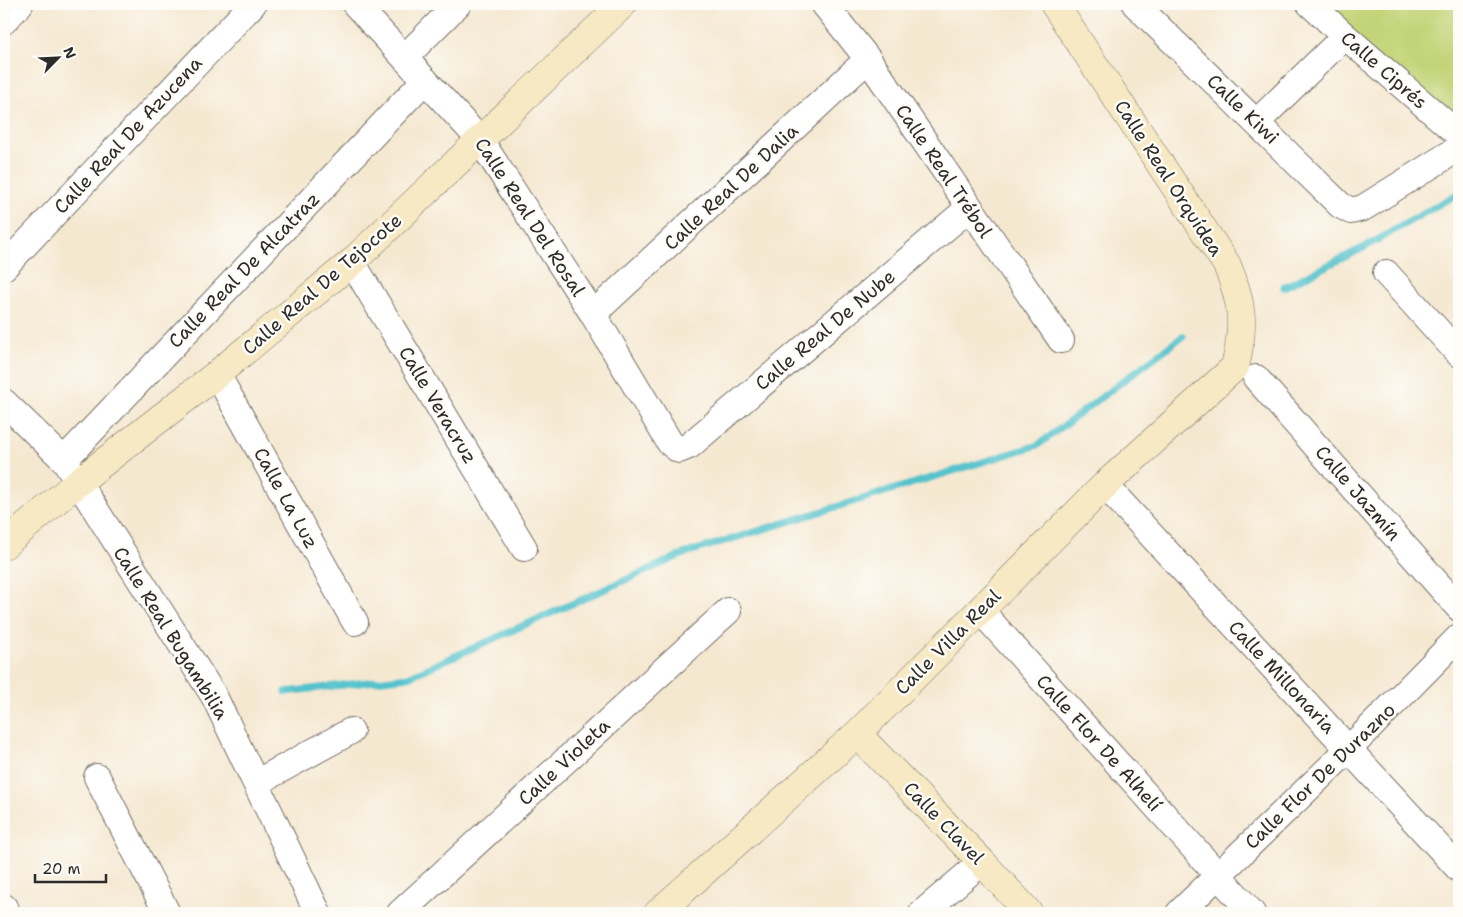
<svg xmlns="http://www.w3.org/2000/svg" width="1463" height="917" font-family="'Shantell Sans',sans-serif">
<rect width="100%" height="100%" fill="#fdfcf7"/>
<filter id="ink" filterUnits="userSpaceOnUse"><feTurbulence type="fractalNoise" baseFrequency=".02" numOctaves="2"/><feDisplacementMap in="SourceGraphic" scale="10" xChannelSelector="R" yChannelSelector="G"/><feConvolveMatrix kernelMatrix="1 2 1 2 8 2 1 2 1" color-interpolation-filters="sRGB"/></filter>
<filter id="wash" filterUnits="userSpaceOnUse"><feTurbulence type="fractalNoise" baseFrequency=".0096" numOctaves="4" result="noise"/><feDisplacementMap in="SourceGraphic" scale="20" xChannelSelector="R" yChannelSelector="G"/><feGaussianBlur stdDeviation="1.12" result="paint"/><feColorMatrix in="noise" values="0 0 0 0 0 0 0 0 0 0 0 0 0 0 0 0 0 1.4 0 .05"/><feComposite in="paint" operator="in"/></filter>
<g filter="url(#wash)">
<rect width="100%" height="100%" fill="#f5e8d1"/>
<path fill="#c2d477" stroke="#768051" d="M1319,4H1459V130Z"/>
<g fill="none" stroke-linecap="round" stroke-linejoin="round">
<path stroke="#56c3cc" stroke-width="7" d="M1284,287L1365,247L1459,193
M286,692L408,677L686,553L1038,445L1183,336"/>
</g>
</g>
<g filter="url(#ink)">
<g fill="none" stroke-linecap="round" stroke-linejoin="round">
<g stroke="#726d65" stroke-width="28">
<path id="street" d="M355,4L480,140L593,314L670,443L679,450L689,446L969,208
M824,4L868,59L1061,340
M1135,4L1340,205L1351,211L1363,208L1459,148
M1310,4L1345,36L1459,135
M4,21L20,4
M405,57L458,4
M1257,122L1345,36
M352,262L524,548
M4,267L253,4
M1386,273L1459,354
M593,314L868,59
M217,374L355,622
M1256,378L1459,608
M4,402L64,460L214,696L318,913
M64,460L425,80
M1105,485L1459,869
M980,610L1252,913
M97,777L167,913
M256,783L351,731
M4,907L7,913
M400,913L728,611
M922,913L982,862
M1179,913L1349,749L1459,637"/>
</g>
<g stroke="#726d65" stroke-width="29">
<path id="secondary" d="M4,545L77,483L217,374L352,262L623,4
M857,734L982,862L1029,913
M658,913L857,734L1105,485L1235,367C1245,326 1243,303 1227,265L1054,4"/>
</g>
<use href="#street" stroke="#fff" stroke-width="26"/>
<use href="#secondary" stroke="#f6e9c3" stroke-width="28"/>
</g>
</g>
<g text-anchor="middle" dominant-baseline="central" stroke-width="5" stroke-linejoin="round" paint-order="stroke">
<g font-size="19" fill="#2b2b2b" stroke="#fdfcf7">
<text transform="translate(1384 70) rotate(41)">Calle Ciprés</text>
<text transform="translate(1243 109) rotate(44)">Calle Kiwi</text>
<text transform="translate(128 135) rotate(-47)">Calle Real De Azucena</text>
<text transform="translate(944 171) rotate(56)">Calle Real Trébol</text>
<text transform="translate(1169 178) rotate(57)">Calle Real Orquídea</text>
<text transform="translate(731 187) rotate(-43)">Calle Real De Dalia</text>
<text transform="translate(530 217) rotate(57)">Calle Real Del Rosal</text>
<text transform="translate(244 270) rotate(-46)">Calle Real De Alcatraz</text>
<text transform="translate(322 284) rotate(-41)">Calle Real De Tejocote</text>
<text transform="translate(825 330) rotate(-40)">Calle Real De Nube</text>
<text transform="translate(438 405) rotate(59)">Calle Veracruz</text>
<text transform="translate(1358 493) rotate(49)">Calle Jazmín</text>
<text transform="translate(286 498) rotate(61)">Calle La Luz</text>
<text transform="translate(171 633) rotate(58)">Calle Real Bugambilia</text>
<text transform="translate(948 642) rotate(-45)">Calle Villa Real</text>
<text transform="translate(1282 677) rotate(47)">Calle Millonaria</text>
<text transform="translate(1099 743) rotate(48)">Calle Flor De Alhelí</text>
<text transform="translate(564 762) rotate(-43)">Calle Violeta</text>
<text transform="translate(1320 776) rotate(-44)">Calle Flor De Durazno</text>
<text transform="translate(944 823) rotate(46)">Calle Clavel</text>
</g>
</g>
<rect width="1463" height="917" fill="none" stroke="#fdfcf7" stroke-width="20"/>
<g transform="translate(58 58) rotate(66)" stroke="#fdfcf7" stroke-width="4" paint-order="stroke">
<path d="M0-4L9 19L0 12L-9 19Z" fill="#2b2b2b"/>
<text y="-8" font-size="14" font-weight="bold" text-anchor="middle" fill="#2b2b2b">N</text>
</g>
<path d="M35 874v8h71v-8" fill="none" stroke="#2b2b2b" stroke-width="2.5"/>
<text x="42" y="874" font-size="15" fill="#2b2b2b" stroke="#fdfcf7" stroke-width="4" paint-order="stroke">20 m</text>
</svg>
